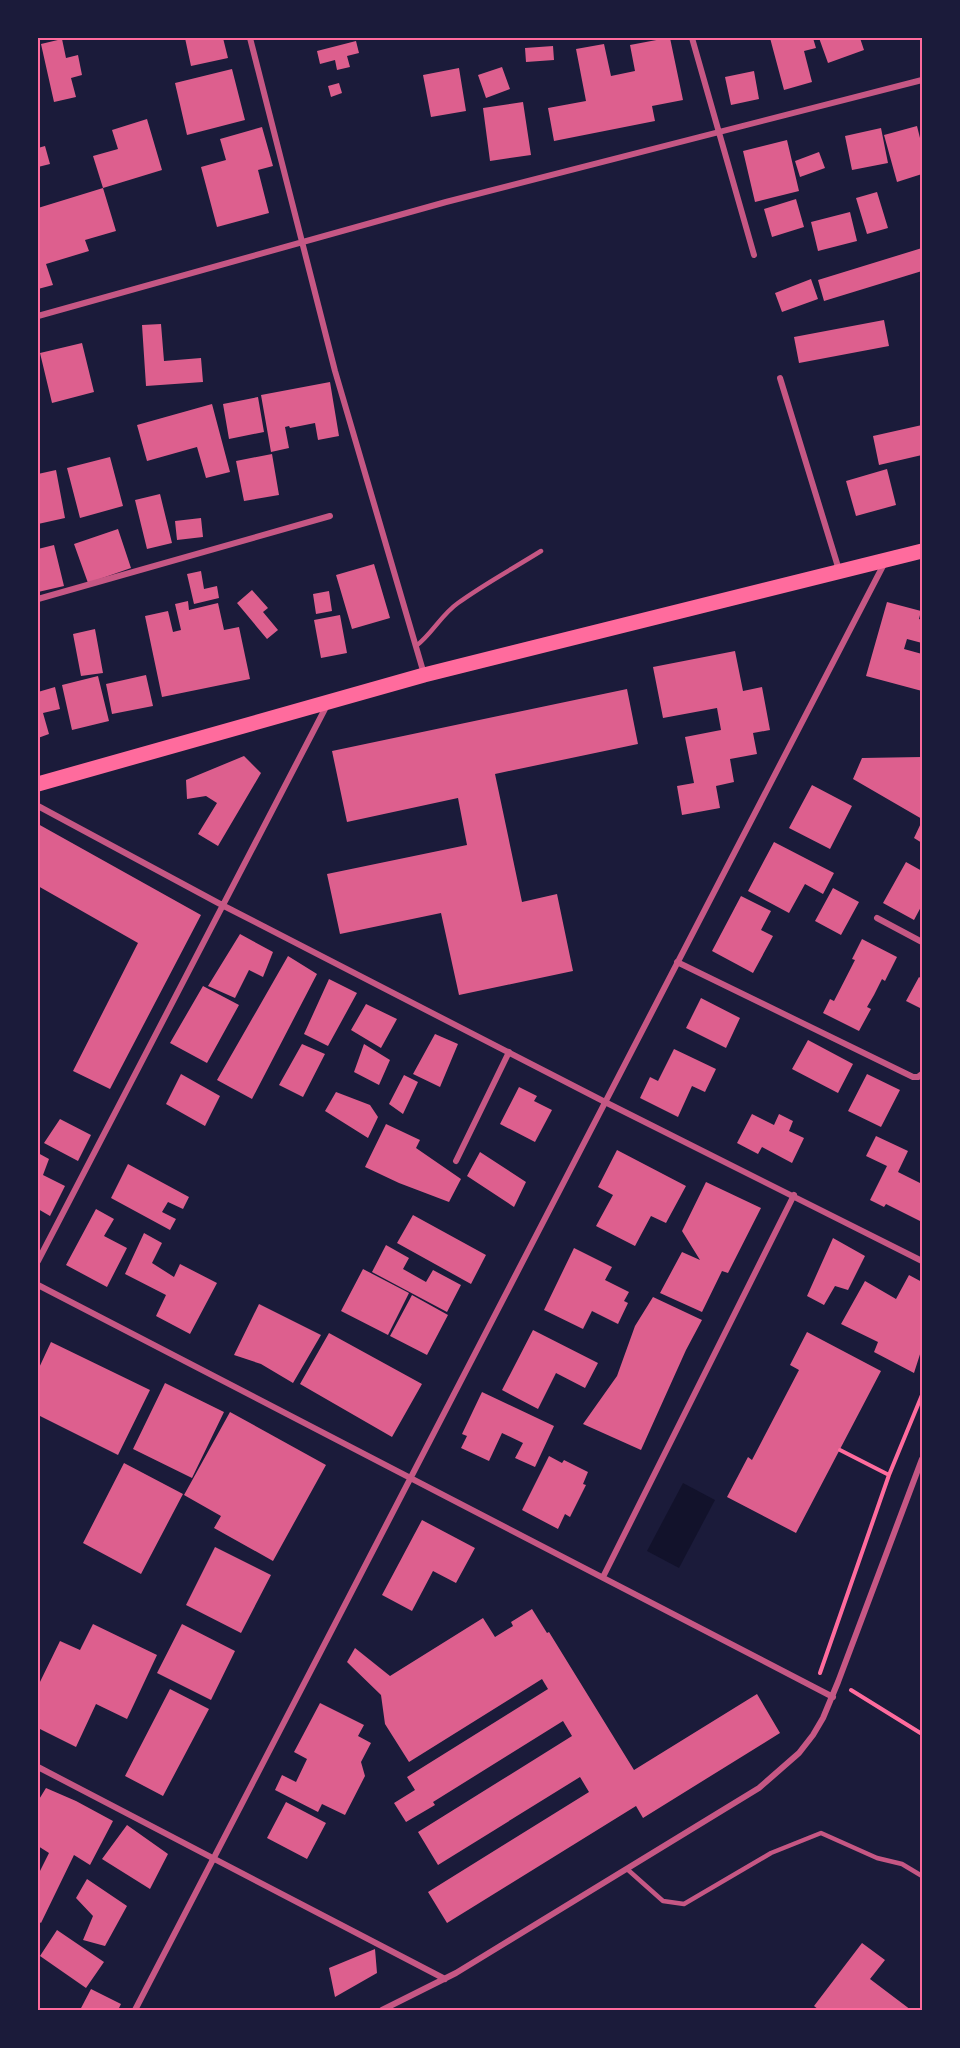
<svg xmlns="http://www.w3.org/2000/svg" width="960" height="2048" font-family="'Zilla Slab',serif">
<rect width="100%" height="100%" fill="#1b1b3a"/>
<path fill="#12122b" d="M683,1483L715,1500L679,1568L647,1551Z"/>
<path fill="#dd5f8e" d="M185,38H223L228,58L191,66Z
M667,38H670L683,100L652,106L655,121L554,141L548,108L586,101L576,49L604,44L611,76L635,71L630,45Z
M770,38H813L816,48L804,51L812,82L784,90Z
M819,38H860L864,50L828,63Z
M62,39L66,58L78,55L82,75L71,78L76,97L54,102L41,44Z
M356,41L359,53L347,56L350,67L337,70L335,60L320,64L317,51Z
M553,46L554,60L526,62L525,48Z
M502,67L510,89L486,98L478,75Z
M459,68L466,111L431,117L423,75Z
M232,69L245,120L187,135L175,83Z
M754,71L759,99L731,105L725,77Z
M339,83L342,93L331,97L328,86Z
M523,102L531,155L490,161L483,108Z
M147,119L162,170L103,188L93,156L118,149L112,130Z
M917,126L922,146V174L897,182L884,135Z
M262,127L273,166L258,170L269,213L217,227L201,167L226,160L220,139Z
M881,128L888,163L852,170L845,136Z
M787,140L799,191L755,202L743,151Z
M45,146L50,164L38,167V148Z
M819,152L825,168L800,177L795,161Z
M103,188L116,231L85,240L89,251L46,264L53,285L38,289V208Z
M877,192L888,228L867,234L856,198Z
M796,199L804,227L772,237L764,209Z
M850,212L857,241L818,251L811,222Z
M922,248V271L824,301L818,280Z
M811,279L818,299L782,312L775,293Z
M884,320L889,346L799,363L794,337Z
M161,324L164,361L201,358L203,382L146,386L142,325Z
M82,343L94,392L52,403L40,353Z
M330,382L339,436L318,440L315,423L290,428L289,426L285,427L289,448L271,452L261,395Z
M258,397L264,432L229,439L223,404Z
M212,404L230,472L206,478L197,447L147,461L137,425Z
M922,425V455L879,465L873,436Z
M272,454L279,495L244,501L236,461Z
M110,457L123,506L80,518L67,468Z
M887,469L896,505L856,516L846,481Z
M56,470L65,518L38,524V474Z
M160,494L172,543L147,549L135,500Z
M201,518L203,537L177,540L175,521Z
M118,529L131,568L88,583L74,544Z
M54,545L64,586L38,592V549Z
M374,564L390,618L352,629L336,575Z
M201,571L204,589L217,586L219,598L194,604L187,574Z
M252,590L268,608L263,612L278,630L267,639L237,603Z
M329,591L332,611L316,614L313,594Z
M188,601L189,610L218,603L224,630L239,627L250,679L162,697L145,616L168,611L173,632L181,630L175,604Z
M887,602L921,611L919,619L922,620V643L907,639L904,649L922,654V691L866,676Z
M340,615L347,653L321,658L314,620Z
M95,629L103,673L81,676L73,634Z
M735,651L743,691L762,687L770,730L753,733L757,754L730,759L734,782L716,786L720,808L682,815L677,786L694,783L685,737L721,730L717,708L663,718L653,667Z
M146,675L153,706L112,714L106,684Z
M98,676L109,721L72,730L62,685Z
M55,687L60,709L43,713L49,734L38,738V692Z
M627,689L638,744L495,774L522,902L557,894L573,971L459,995L441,913L340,934L327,874L467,845L458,798L347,822L332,751Z
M244,756L261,773L218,846L198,834L217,803L206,796L187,799L186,780Z
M922,757V819L853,779L862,758Z
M812,785L852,806L830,849L789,828Z
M922,821V843L914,838Z
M38,824L201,915L110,1089L73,1071L138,943L38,886Z
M774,842L834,873L823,894L805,884L789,913L748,891Z
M906,862L922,871V905L914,920L883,903Z
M833,888L859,902L841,935L815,921Z
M741,896L771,911L761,930L773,936L753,973L712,951Z
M240,934L273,952L263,977L249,970L235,998L208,986Z
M862,939L897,957L885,981L882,979L874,995L867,1007L871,1009L859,1031L823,1013L830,999L834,1001L855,960L852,959Z
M288,956L317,974L252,1099L217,1080Z
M919,977L922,979V1009L906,1001Z
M329,979L357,993L328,1046L304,1034Z
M203,986L239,1005L207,1063L170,1043Z
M701,998L740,1018L726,1048L686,1028Z
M366,1004L397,1019L381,1048L351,1030Z
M435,1034L458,1044L440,1087L413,1074Z
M808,1040L853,1064L838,1093L792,1069Z
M302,1044L325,1054L303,1097L279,1085Z
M364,1044L390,1060L379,1085L354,1072Z
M674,1049L716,1069L705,1092L692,1086L678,1117L640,1098L650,1077L658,1081Z
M181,1074L220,1096L205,1126L166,1104Z
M867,1074L900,1090L881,1127L848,1111Z
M404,1075L418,1082L403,1114L389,1104Z
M519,1087L537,1096L534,1101L552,1110L535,1142L500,1124Z
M336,1092L370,1105L378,1117L368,1138L325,1111Z
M752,1114L774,1125L779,1114L793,1121L789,1131L804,1138L792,1163L762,1147L758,1154L737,1143Z
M60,1119L91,1135L78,1161L44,1143Z
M386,1124L420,1140L416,1148L461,1179L449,1202L399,1183L365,1167Z
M876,1136L908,1151L898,1172L922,1184V1222L886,1204L884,1207L870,1200L887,1166L866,1156Z
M617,1150L686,1186L666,1223L651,1216L635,1246L596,1226L613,1195L598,1187Z
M480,1152L526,1182L514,1207L467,1176Z
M38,1153L49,1159L43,1175L65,1186L50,1216L38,1209Z
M128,1164L189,1197L183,1209L168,1202L162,1212L176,1219L170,1230L111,1198Z
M706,1182L761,1208L728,1273L722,1271L702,1312L660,1293L682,1252L700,1260L682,1231Z
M96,1209L114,1219L104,1236L127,1248L107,1287L66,1265Z
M413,1215L486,1255L471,1284L397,1243Z
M144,1233L162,1243L152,1263L174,1277L180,1264L217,1283L190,1334L156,1316L166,1295L125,1274Z
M833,1238L865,1256L848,1290L835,1286L824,1305L807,1296Z
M386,1245L409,1258L403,1269L426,1282L433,1270L461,1285L447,1312L372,1272Z
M574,1248L612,1267L605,1280L629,1292L624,1301L628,1303L618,1324L592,1311L583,1329L544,1310Z
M363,1269L409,1293L388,1335L341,1311Z
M909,1275L922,1282V1348L914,1373L874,1352L878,1342L841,1324L865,1281L896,1299Z
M412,1295L448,1315L427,1355L390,1336Z
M653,1297L702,1320L686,1350L641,1450L583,1424L617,1376L635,1326Z
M259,1304L321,1335L293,1383L261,1364L234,1355Z
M533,1330L598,1363L585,1388L556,1373L538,1409L502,1390Z
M807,1332L881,1371L796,1533L727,1497L748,1457L752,1460L799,1370L790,1365Z
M329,1333L422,1384L392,1437L300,1384Z
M51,1342L150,1390L118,1455L38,1415V1370Z
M165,1383L224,1412L192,1478L133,1449Z
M482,1392L554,1426L535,1467L515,1458L523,1443L502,1433L489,1461L461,1448L467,1436L462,1434Z
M230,1412L326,1465L273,1561L214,1528L221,1516L184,1495Z
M549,1456L562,1463L564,1460L588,1472L583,1484L586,1485L570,1517L565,1514L558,1529L522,1510Z
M124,1463L183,1494L141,1574L83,1543Z
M422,1520L475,1548L456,1583L433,1571L412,1611L382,1595Z
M215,1547L271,1575L241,1633L186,1605Z
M532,1609L547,1633L549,1632L634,1770L757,1694L780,1733L643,1818L636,1806L447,1923L428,1892L589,1792L580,1777L438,1865L418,1832L572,1736L563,1721L433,1802L435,1805L406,1822L394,1803L415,1790L407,1777L548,1689L542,1679L409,1762L385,1724L381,1695L347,1662L355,1648L390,1676L483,1618L495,1637L513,1626L511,1622Z
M93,1624L157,1655L127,1719L96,1704L76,1747L38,1728V1686L60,1641L80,1650Z
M182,1624L235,1651L211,1700L157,1673Z
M170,1689L209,1709L163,1796L125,1776Z
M320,1703L364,1725L358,1736L371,1743L361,1762L365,1776L345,1815L322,1804L318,1812L275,1790L282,1775L296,1782L307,1759L294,1752Z
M46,1788L76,1801L113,1821L90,1865L74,1855L41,1923L38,1921V1875L49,1853L38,1846V1801Z
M286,1802L326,1823L307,1859L267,1838Z
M127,1825L168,1854L150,1889L102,1859Z
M87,1879L127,1906L105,1946L83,1940L93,1916L76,1898Z
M57,1930L104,1962L86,1988L40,1956Z
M862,1943L885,1960L870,1979L911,2010H819L814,2006Z
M375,1949L377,1973L335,1997L329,1968Z
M91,1989L121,2004L118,2010H80Z"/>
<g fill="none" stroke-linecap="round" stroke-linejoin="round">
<path stroke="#ff6b9d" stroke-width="4" d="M840,1450L889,1475
M820,1673L889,1475L922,1395
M851,1690L922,1734"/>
<path stroke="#c65784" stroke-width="4.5" d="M416,646C432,634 441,615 458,603C484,584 514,568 541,551
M627,1869L663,1901L684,1904L771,1853L821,1833L877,1858L902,1864L922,1876"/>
<path stroke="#c65784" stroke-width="6" d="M250,38L335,371L424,674
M692,38L754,255
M38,316L446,202L922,80
M780,378L839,570
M38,599L330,516
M38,806L222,905L605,1102L922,1261
M877,918L922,942
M677,962L913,1077H918L922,1074
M456,1161L509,1052
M38,1261L327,705
M38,1285L833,1697
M603,1577L794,1195
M38,1767L445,1979
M135,2010L885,562
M382,2010L456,1973L759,1788L799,1753L813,1735L823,1718L838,1682L922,1459"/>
<path stroke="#ff6b9d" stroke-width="15" d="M38,784L424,675L922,551"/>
</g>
<rect width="960" height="2048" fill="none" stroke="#1b1b3a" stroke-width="78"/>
<rect x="39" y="39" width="882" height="1970" fill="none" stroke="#ff6b9d" stroke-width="2"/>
</svg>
